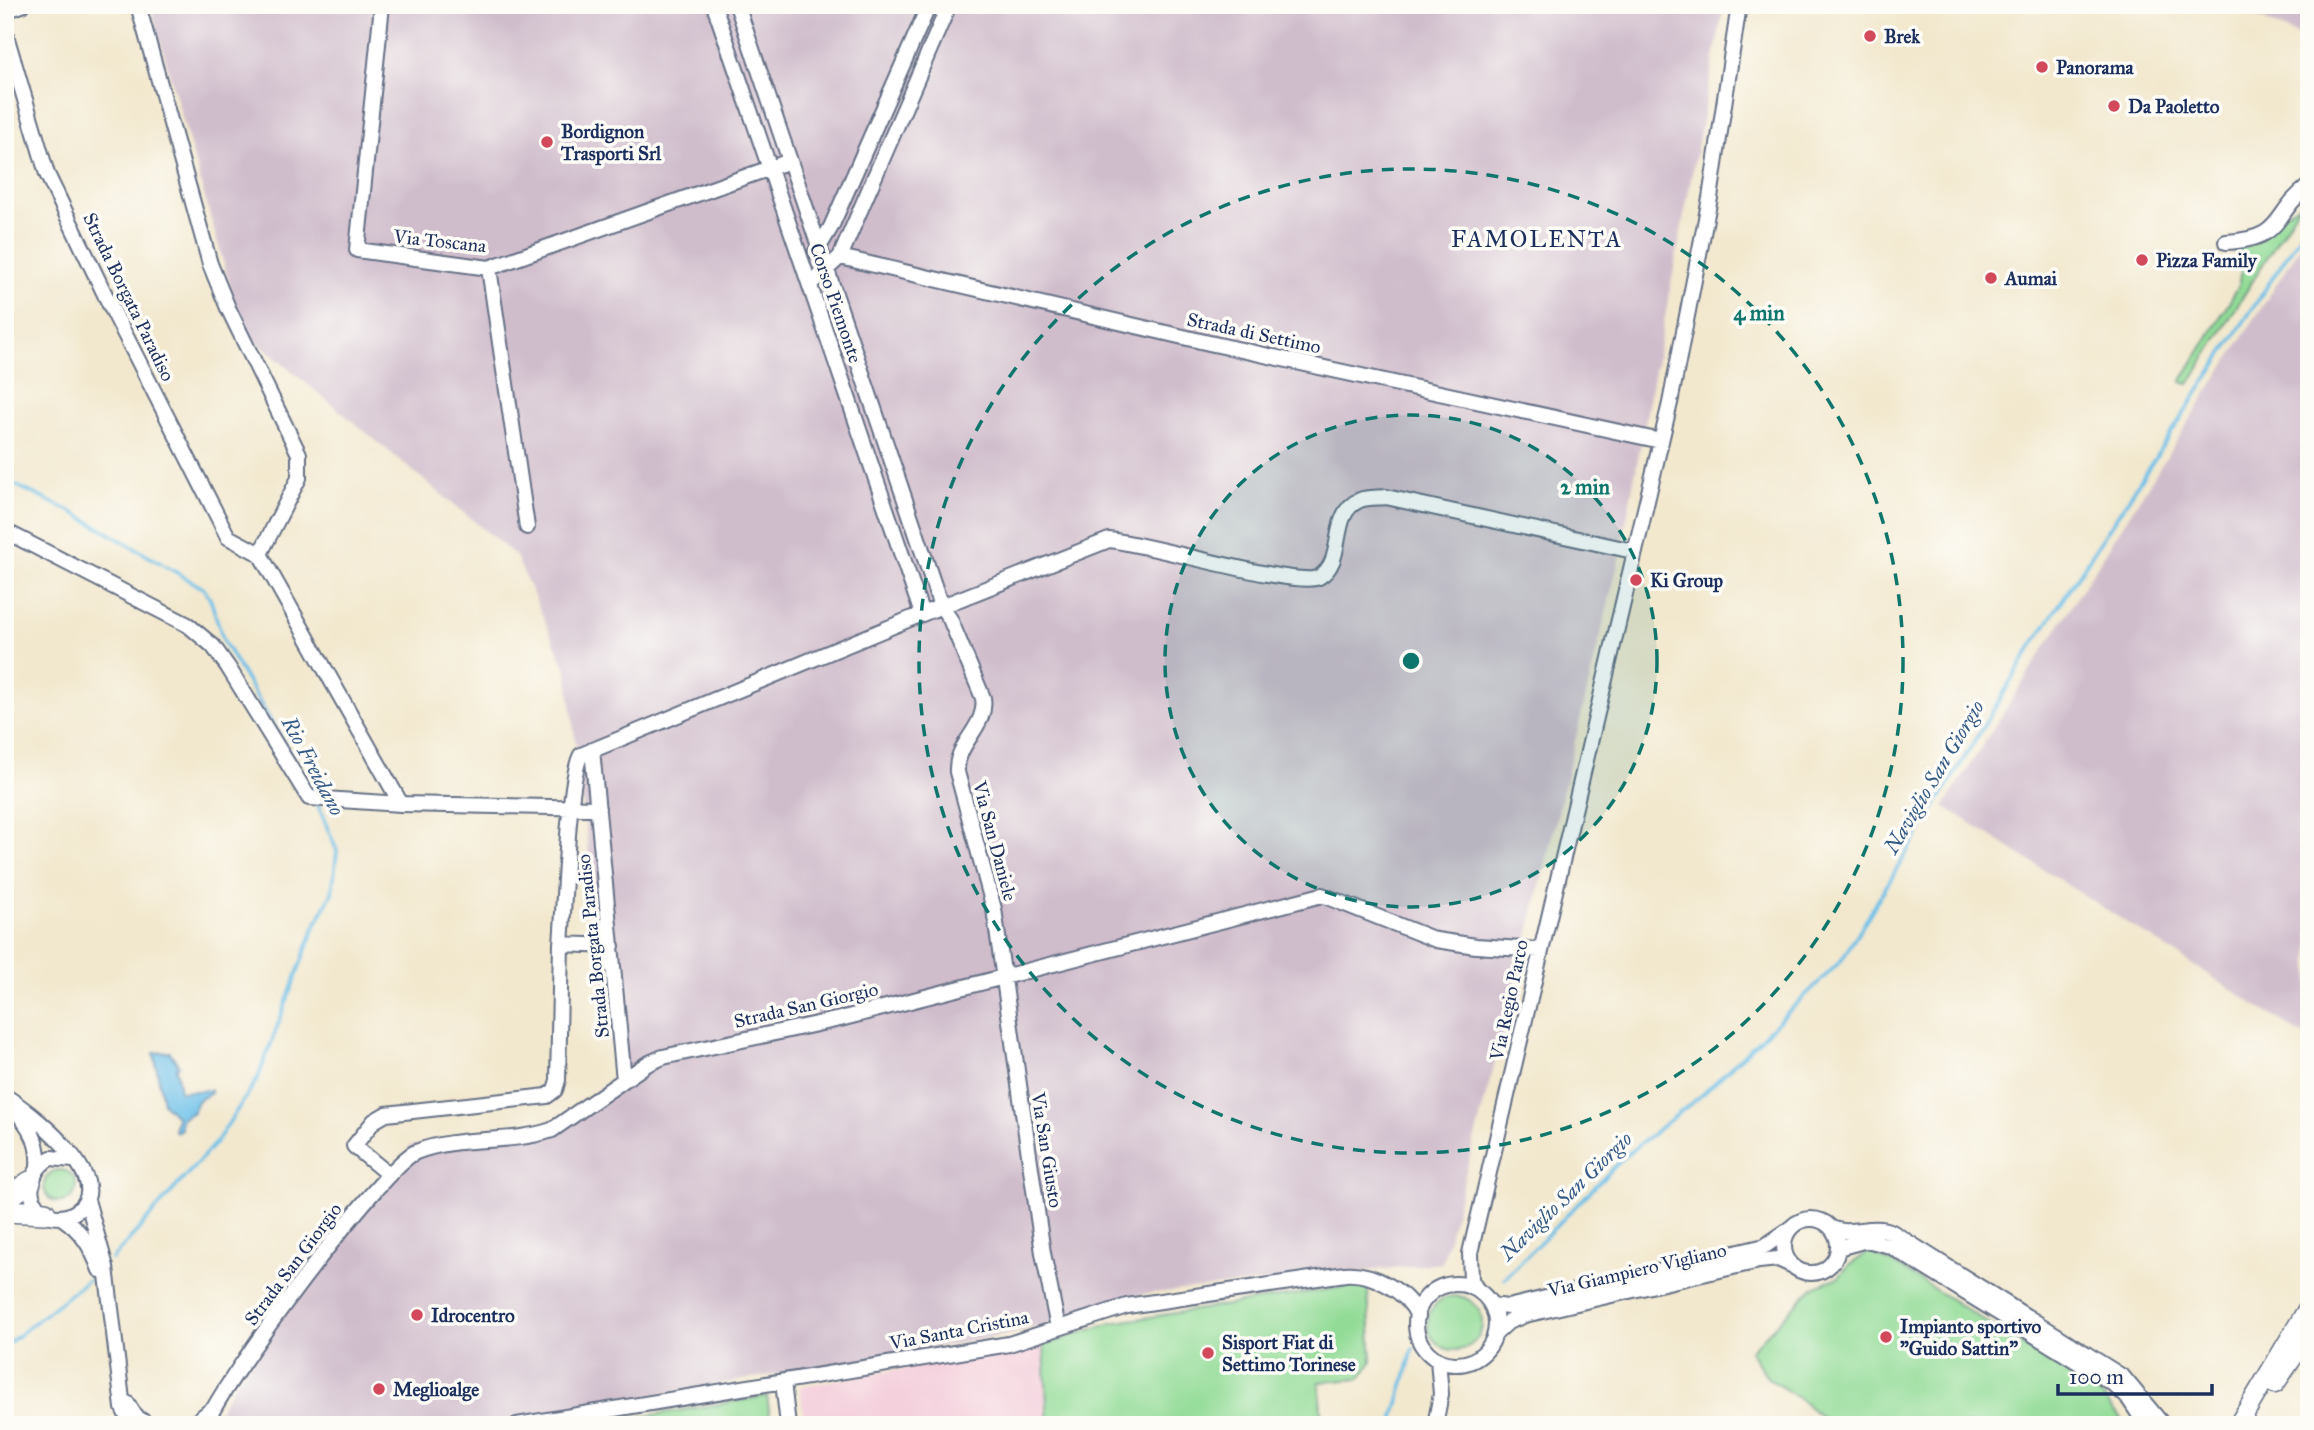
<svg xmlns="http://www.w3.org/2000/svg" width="2314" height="1430" font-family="'IM FELL Great Primer',serif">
<rect width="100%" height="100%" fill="#fdfcf7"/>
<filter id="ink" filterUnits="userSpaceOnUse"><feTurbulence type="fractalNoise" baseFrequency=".0143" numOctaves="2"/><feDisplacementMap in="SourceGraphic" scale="14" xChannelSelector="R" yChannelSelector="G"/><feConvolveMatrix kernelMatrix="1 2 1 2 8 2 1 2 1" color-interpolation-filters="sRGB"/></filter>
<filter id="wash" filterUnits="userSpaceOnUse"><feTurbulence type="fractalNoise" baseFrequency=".00686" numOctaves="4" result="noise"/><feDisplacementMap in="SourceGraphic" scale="28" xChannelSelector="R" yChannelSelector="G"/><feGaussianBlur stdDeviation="1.57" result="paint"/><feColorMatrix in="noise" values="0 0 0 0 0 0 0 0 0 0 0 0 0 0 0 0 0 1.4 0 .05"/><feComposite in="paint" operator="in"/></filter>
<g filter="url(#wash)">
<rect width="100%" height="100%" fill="#f2e8ce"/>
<path fill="#f4cfdc" d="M1044,1345L1047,1425H804L800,1386Z"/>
<path fill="#d0bdcc" d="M150,5H1724L1619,559L1528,936L1442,1263L1143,1294L1013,1334L476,1425H210L247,1364L410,1146L550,1125L615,1077L567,671L516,556L243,331Z
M2231,5H2309V40H2308Z
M2309,233V1039L1944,806Z"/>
<path fill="#92db96" stroke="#56857a" stroke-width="2" d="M2300,204L2189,384L2181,382L2239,286L2244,258L2241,254L2225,250Z
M44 1186a16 16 0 1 1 32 0a16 16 0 1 1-32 0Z
M1869,1252L1898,1266L2102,1396L2126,1425H1831L1797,1397L1768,1378L1750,1351L1813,1287L1839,1277L1848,1266Z
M1363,1284L1368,1292L1372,1362L1359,1379L1319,1382L1322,1425H1048L1044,1345L1111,1323Z
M1428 1323a27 27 0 1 1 54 0a27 27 0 1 1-54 0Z
M767,1396L771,1425H592Z"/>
<path fill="#6cbfe8" stroke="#4477a3" stroke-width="2" d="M170,1052L179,1066L176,1068L180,1092L211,1090V1093L197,1101L193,1112L181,1119V1129L177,1132L174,1130L177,1117L163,1103L154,1053Z"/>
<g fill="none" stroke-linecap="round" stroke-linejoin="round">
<path stroke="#6cbfe8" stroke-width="3.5" d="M5,480L76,514L203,588L210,598L224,642L313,793
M112,1259L217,1141L258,1078L314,928L332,893L337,851L317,803
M1504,1279L1626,1155L1703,1094L1841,961L2031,648L2309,222
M5,1346L89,1279
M1392,1425L1413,1349"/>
</g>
</g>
<g filter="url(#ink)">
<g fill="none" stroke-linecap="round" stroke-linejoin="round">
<g stroke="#667085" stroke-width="18">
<path id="minor" d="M138,5L210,264L228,308L299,454V478L260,554
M382,5L357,250L489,268L790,161
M714,5L922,614
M737,5L941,606L950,619L983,698C988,726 955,743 957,772L994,909L1043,1253L1058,1328
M5,11L22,5
M5,32L47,174L110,305L228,537L260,554L401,804L598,808
M2226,242C2286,239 2271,214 2309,186
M816,252L831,227L929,5
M840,257L1209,343L1661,441
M489,268L527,527
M810,284L840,257L949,5
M5,531L188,625L213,646L228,667L309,798L401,804
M592,750L624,1080
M612,946L561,944C564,910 568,776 581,755L922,614L1109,540C1146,543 1299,589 1319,577C1347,561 1328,513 1360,500C1367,497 1379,498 1386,497L1633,551
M5,1096C30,1112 107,1172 84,1204C79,1211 70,1216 61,1217C25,1218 22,1172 51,1158L73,1160
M12,1106C28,1125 40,1140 38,1166
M388,1174L354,1146L374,1121L386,1114L547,1096L555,1090L558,1080L561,944
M87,1200L106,1267L123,1408L131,1425
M61,1217C82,1231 91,1246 100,1270
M1784 1246a27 27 0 1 1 54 0a27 27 0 1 1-54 0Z
M1831,1228C1851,1237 1871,1223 1892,1232L2123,1377L2163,1425
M1838,1248L1867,1240L1890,1246L2112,1383L2129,1399L2146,1425
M1416 1324a40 40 0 1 1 80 0a40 40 0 1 1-80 0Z
M1477,1290L1471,1280L1470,1253L1670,403L1710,198L1739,5
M1491,1305L1508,1307L1765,1246L1787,1231
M1495,1334L1508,1322L1525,1315L1759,1261L1778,1259L1791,1265
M783,1382L788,1425
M127,1403L136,1417L149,1425
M192,1425L211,1410
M206,1425C217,1388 384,1164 416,1152C458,1135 508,1145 552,1130L647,1064L663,1057L840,1019L1322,895L1436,940L1476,946L1539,950
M517,1425L1009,1344L1127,1306L1345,1274C1372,1272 1407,1291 1418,1316
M1435,1425L1441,1394L1438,1360"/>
</g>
<g stroke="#667085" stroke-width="21">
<path id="major" d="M2275,1384L2309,1334
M2238,1425L2309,1306"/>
</g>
<g stroke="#667085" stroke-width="24">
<path id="highway" d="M5,1199L30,1182
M5,1211L45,1213"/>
</g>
<use href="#minor" stroke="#fff" stroke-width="14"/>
<use href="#major" stroke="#fff" stroke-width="18"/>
<use href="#highway" stroke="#fff" stroke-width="21"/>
</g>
</g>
<circle cx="1411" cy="661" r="246" fill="#0f766e" fill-opacity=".12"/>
<g fill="none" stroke="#0f766e" stroke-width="3.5" stroke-dasharray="12 9">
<circle cx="1411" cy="661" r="246"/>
<circle cx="1411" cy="661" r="492"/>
</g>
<g fill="#d1495b" stroke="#fdfcf7" stroke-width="2.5">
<circle cx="1870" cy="36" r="7"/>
<circle cx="2042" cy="67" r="7"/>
<circle cx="2114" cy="106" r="7"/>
<circle cx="547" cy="142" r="7"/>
<circle cx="2142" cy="260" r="7"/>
<circle cx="1991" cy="278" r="7"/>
<circle cx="1636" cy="580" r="7"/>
<circle cx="417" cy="1315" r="7"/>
<circle cx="1886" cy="1337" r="7"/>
<circle cx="1208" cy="1353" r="7"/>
<circle cx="379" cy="1389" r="7"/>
</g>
<g text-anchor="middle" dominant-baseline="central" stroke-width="7" stroke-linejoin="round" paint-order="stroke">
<g font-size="19" font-weight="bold" fill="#1b2f5e" stroke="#fdfcf7" text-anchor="start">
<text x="1884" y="36">Brek</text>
<text x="2056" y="67">Panorama</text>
<text x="2128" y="106">Da Paoletto</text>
<text x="561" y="131">Bordignon<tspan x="561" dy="22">Trasporti Srl</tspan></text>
<text x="2156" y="260">Pizza Family</text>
<text x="2005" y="278">Aumai</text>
<text x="1650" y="580">Ki Group</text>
<text x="431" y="1315">Idrocentro</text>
<text x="1900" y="1326">Impianto sportivo<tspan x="1900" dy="22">"Guido Sattin"</tspan></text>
<text x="1222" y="1342">Sisport Fiat di<tspan x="1222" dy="22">Settimo Torinese</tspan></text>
<text x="393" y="1389">Meglioalge</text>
</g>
<g font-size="19" fill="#1b2f5e" stroke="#fdfcf7">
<text transform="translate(440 241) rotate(6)">Via Toscana</text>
<text transform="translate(129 297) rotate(64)">Strada Borgata Paradiso</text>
<text transform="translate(836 303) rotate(71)">Corso Piemonte</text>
<text transform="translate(1254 333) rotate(12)">Strada di Settimo</text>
<text transform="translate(995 841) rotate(75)">Via San Daniele</text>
<text transform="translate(593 946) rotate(-96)">Strada Borgata Paradiso</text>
<text transform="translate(1509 1000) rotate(-78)">Via Regio Parco</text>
<text transform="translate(806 1005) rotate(-13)">Strada San Giorgio</text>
<text transform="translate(1047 1150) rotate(81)">Via San Giusto</text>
<text transform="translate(293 1264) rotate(-53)">Strada San Giorgio</text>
<text transform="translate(1637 1270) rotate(-13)">Via Giampiero Vigliano</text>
<text transform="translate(959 1330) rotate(-11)">Via Santa Cristina</text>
</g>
<g font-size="21" font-style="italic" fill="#335a87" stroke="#fdfcf7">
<text transform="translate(313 766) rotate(62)">Rio Freidano</text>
<text transform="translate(1934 777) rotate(-59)">Naviglio San Giorgio</text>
<text transform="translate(1566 1196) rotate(-44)">Naviglio San Giorgio</text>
</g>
<g font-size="23" letter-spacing="2" fill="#1b2f5e" stroke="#fdfcf7">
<text x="1537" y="239">FAMOLENTA</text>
</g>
</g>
<circle cx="1411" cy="661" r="10" fill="#0f766e" stroke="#fdfcf7" stroke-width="3.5"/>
<g font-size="21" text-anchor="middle" font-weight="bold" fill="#0f766e" stroke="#fdfcf7" stroke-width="7" stroke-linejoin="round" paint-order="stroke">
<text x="1759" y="320">4 min</text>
<text x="1585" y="494">2 min</text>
</g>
<rect width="2314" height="1430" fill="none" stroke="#fdfcf7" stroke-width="28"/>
<path d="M2058 1384v10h154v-10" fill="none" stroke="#1b2f5e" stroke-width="3.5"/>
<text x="2069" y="1384" font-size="21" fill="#1b2f5e" stroke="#fdfcf7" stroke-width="5" paint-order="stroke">100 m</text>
</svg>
